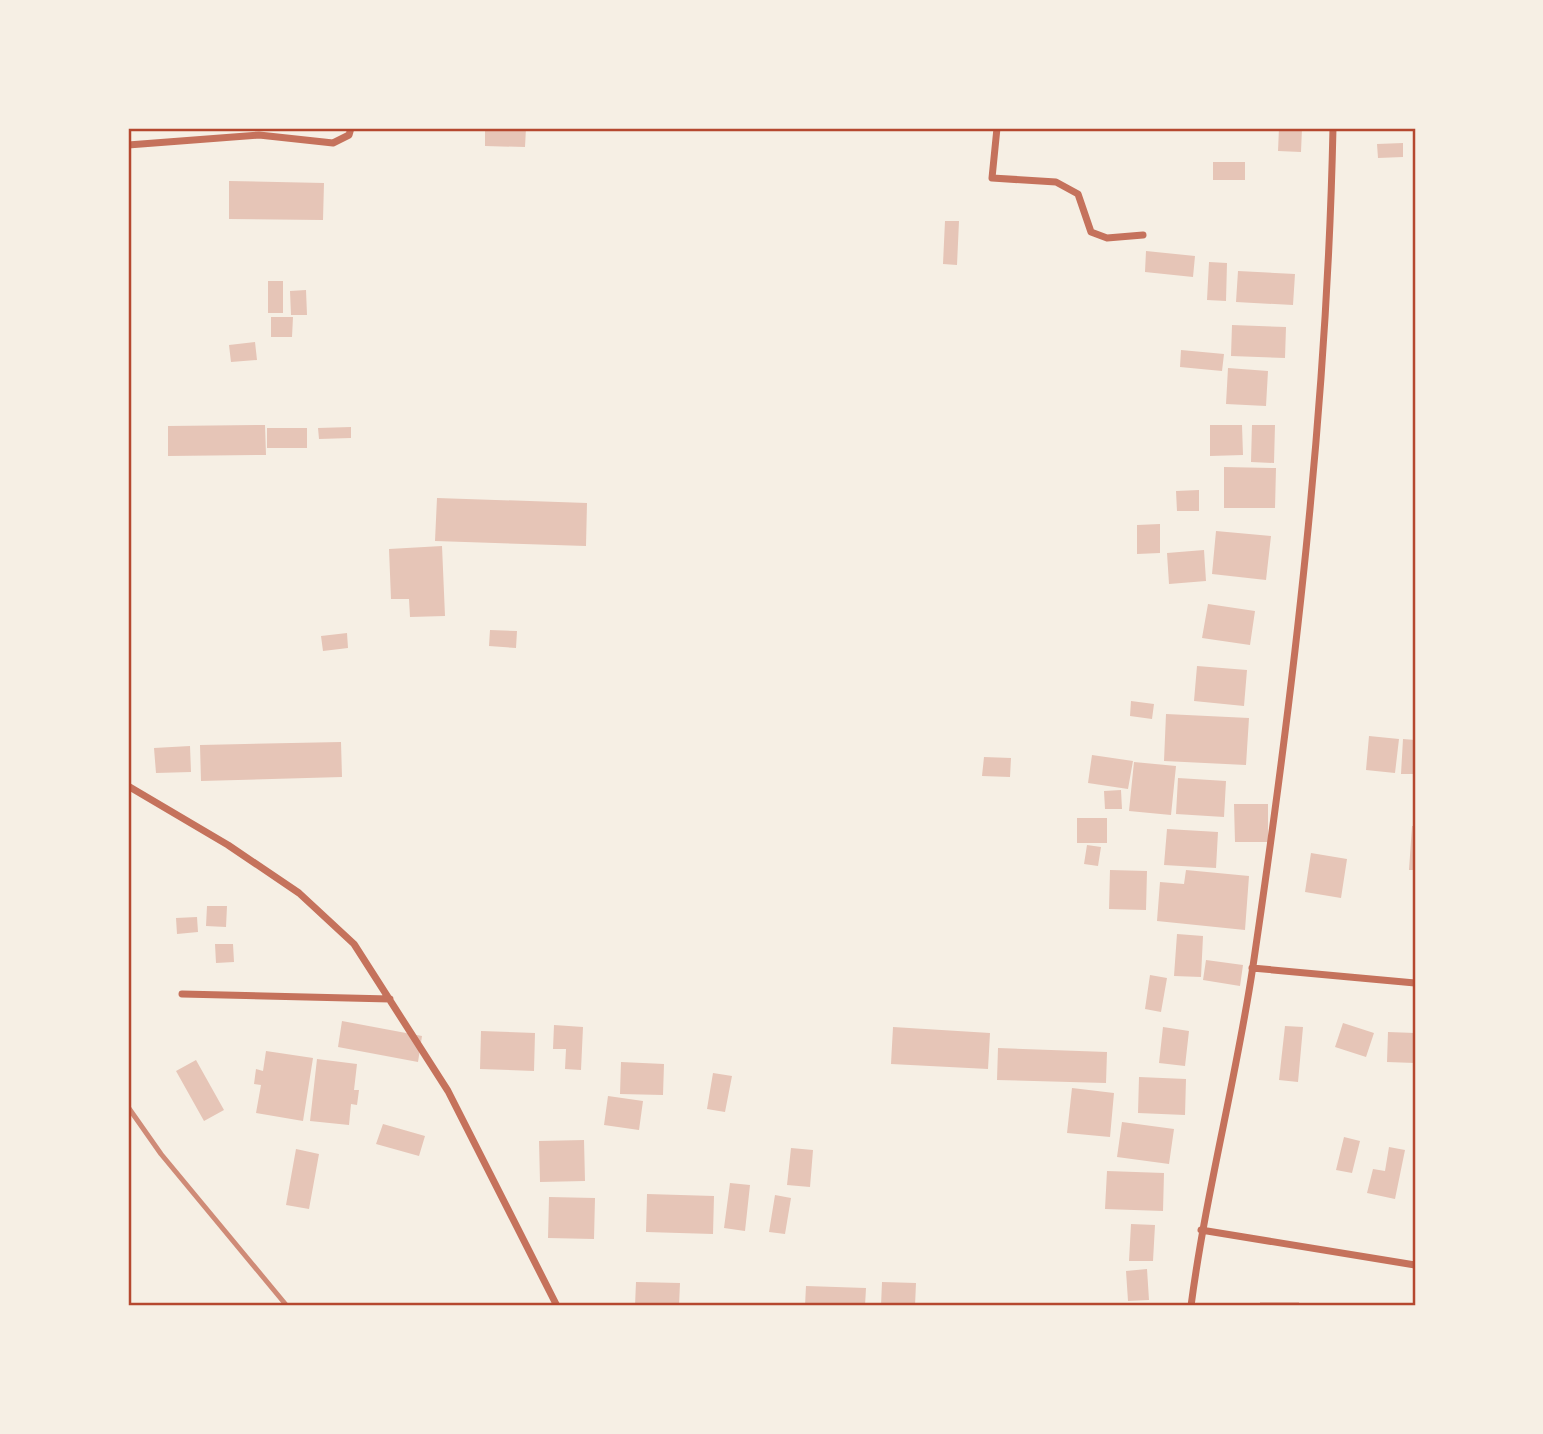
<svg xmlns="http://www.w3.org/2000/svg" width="1543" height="1434" font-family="'Archivo Narrow',sans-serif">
<rect width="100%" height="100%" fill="#f6efe4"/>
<path fill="#e6c5b7" d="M485,128H526L525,147L485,146Z
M1279,128H1302L1301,152L1278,151Z
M1403,143V157L1378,158L1377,144Z
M1213,162H1245V180H1213Z
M229,181L324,183L323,220L229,219Z
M945,221H959L957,265L943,264Z
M1146,251L1195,256L1193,277L1145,272Z
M1209,262L1227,263L1226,301L1207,300Z
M1238,271L1295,274L1293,305L1236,302Z
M268,281H283V313H268Z
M306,290L307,315H291L290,291Z
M271,317H293L292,337H271Z
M1232,325L1286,327L1285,358L1231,356Z
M255,342L257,360L231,362L229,345Z
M1181,350L1224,354L1222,371L1180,367Z
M1228,368L1268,371L1266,406L1226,404Z
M265,425L266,455L168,456V426Z
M1210,425H1242L1243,455L1210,456Z
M1252,425H1275L1274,463L1251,462Z
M351,427V438L319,439L318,428Z
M267,428H307V448H267Z
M1224,467L1276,468L1275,508H1224Z
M1199,490V511H1177L1176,491Z
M437,498L587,503L586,546L435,541Z
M1160,524V553L1137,554V525Z
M1216,531L1271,536L1266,580L1212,574Z
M442,546L445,616L410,617L409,599H391L389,549Z
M1204,550L1206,581L1169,584L1167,553Z
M1208,604L1255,611L1250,645L1202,638Z
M490,630L517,631L516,648L489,646Z
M347,633L348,648L323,651L321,636Z
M1197,666L1247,670L1244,706L1194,701Z
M1131,701L1154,704L1152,719L1130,716Z
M1166,714L1249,718L1246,765L1164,761Z
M1369,736L1399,739L1395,773L1366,770Z
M1403,739L1415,740V774H1401Z
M341,742L342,777L201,781L200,745Z
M190,746L191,772L156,773L154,748Z
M1092,755L1133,761L1128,789L1088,783Z
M984,757L1011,758L1010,777L982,776Z
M1134,762L1176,766L1171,815L1129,811Z
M1178,778L1226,781L1224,817L1176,814Z
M1121,790L1122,809H1105L1104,791Z
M1234,804H1268V842H1235Z
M1077,818H1107V843H1077Z
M1412,826H1415V870H1409Z
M1167,829L1218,832L1216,868L1164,865Z
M1087,845L1101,847L1098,866L1084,864Z
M1311,853L1347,859L1341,898L1305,892Z
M1110,870L1147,871L1146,910L1109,909Z
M1186,870L1249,876L1245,930L1157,921L1160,882L1184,884Z
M207,906H227L226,927L206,926Z
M197,917L198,932L177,934L176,918Z
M1177,934L1203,936L1201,977L1174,976Z
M215,944H233L234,962L216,963Z
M1206,960L1243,965L1240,986L1203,980Z
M1150,975L1167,978L1161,1012L1145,1009Z
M342,1021L422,1036L418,1062L338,1047Z
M1343,1023L1374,1033L1366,1057L1335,1047Z
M554,1025L583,1027L581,1070L565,1069L566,1049H553Z
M1285,1026L1303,1027L1298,1082L1279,1080Z
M893,1027L990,1033L988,1069L891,1064Z
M1163,1027L1189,1031L1185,1066L1159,1063Z
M481,1031L535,1033L534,1071L480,1069Z
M1388,1032L1415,1033V1063L1387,1062Z
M998,1048L1107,1052L1106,1083L997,1080Z
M266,1051L313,1058L303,1121L256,1113L261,1085L254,1084L256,1069L263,1071Z
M317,1059L357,1064L354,1090H359L357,1105L351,1104L349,1125L310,1121Z
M196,1060L224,1110L204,1121L176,1071Z
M621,1062L664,1064L663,1095L620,1094Z
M713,1073L732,1076L725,1112L707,1109Z
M1139,1077L1186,1079L1185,1115L1138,1113Z
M1072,1088L1114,1093L1110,1137L1067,1133Z
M608,1096L643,1101L639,1130L604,1125Z
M1122,1122L1174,1129L1169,1164L1117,1157Z
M383,1124L425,1136L419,1156L376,1144Z
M1344,1137L1360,1141L1352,1173L1336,1170Z
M584,1140L585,1181L540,1182L539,1141Z
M1389,1147L1405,1150L1395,1199L1367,1193L1373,1169L1385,1171Z
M791,1148L813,1150L810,1187L787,1185Z
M296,1149L319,1154L309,1209L286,1205Z
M1107,1171L1164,1173L1163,1211L1105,1209Z
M730,1183L750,1185L745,1231L724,1228Z
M647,1194L714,1196L713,1234L646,1232Z
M775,1195L791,1198L785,1234L769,1232Z
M549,1197L595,1198L594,1239L548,1238Z
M1131,1224L1155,1225L1153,1261H1129Z
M1147,1269L1149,1300L1128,1301L1126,1271Z
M636,1282L680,1283L679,1306H635Z
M882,1282L916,1283L915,1306H881Z
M806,1286L866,1288L865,1306H805Z
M1260,1302H1299V1306H1260Z"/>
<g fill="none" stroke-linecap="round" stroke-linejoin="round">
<path stroke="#c5725c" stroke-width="7" d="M997,128L992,178L1056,182L1078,194L1091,232L1107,238L1143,235
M128,145L259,135L333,143L349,135L351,128
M128,786L228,845L299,893L354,944L448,1091L557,1306
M1252,968L1415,983
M182,994L390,999
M1201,1230L1415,1265
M1191,1306C1206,1192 1236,1080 1253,966C1294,688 1327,409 1333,128"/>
<path stroke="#cf8b77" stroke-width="5" d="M128,1107L161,1154L287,1306"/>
</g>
<rect width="1543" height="1434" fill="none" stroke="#f6efe4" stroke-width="259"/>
<rect x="130" y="130" width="1284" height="1174" fill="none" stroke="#b5482f" stroke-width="2.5"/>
</svg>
